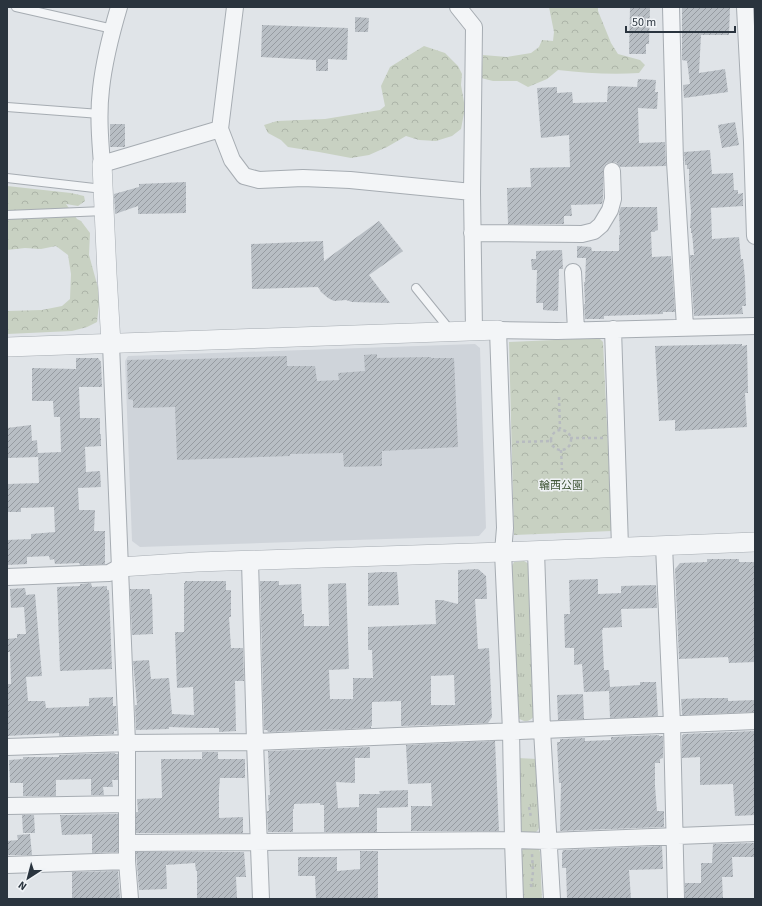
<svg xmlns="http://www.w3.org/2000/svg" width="762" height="906" font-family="'Source Sans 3','Noto Sans JP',sans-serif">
<defs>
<pattern id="grass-tufts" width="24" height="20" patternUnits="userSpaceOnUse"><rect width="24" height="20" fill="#c8d1c2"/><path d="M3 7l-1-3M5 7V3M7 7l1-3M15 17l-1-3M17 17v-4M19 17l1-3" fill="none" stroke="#acb4a8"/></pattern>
<pattern id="forest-crowns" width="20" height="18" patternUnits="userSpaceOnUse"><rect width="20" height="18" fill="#c8d1c2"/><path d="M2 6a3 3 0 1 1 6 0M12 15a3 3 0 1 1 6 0" fill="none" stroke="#acb4a8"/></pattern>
<pattern id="building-hatch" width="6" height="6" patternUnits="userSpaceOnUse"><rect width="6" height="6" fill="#b8bec4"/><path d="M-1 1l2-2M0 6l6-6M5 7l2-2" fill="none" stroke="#969ba1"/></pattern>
</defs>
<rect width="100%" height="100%" fill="#e0e4e8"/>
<path fill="#cfd4da" d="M475,344L480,348L486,528L479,536L140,547L132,541L125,361L128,356Z"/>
<path fill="url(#grass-tufts)" d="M524,561L529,564L535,715C530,722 525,723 518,718L512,566L514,562Z
M518,758L537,759L540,825L538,830L534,834H525L522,832L520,826Z
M525,846L539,849L540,852L542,899H523L521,856L522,851Z"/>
<path fill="url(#forest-crowns)" d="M549,7H598V11L611,43L618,54L640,60L645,65L639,73C611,75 586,73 558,70L547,79L528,87L517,81H493L481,78L483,55L507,57L531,53L539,47L542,40L553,41L554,32Z
M424,46L445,53L458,66L462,74L461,85L465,108L461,129L452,136L436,141L419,140L406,136L387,147L369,155L351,158L319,152L288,147L281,140L268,133L264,125L277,121L325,119L380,110L385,106L381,86L390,67Z
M7,186L71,193L84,196L85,201L78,206L66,204L77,219L81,221L90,233L89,255L100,295L97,322L87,327L72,331L7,334V311L42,310L62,306L70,299L71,274L68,255L56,246L41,249L25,248L7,250Z
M599,338L603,342L612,531L514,535L509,342Z"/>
<path fill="url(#building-hatch)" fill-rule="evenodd" d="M630,7H650L649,44H646V54H629Z
M682,7H730L729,35H701L699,73L725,69L728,92L684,98L683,85L690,84L687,61L682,60Z
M355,17L369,18L368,32H355Z
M262,25L348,28L347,60L328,59V71H316V60L261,57Z
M638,79L656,80L655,92H658L657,109L638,108L639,143L665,142L666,166L620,167L616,162H612L607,163L604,166L603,171V198L602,204L571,205L572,216H564V224H508L507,188L531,187L530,168L570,167L569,135L541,138L537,88L557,87V93L572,92L573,103L607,102L608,86L637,87Z
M735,122L739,145L722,148L718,125Z
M110,124H125V147H110Z
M710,150L712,174L733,173L734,190H738V194L743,193V206L711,208L712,239L739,237L741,259H743L745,278L746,306H742L743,314L694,316L690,255H694L692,233H691V228H690L691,212L689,186V169H687V165H685L684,152Z
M186,182V213L138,214V206L115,214L114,194L139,187V184Z
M621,207H657L658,230L655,231V232H651L652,257L671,256L675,312H663V314L604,316V319H585L584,304H585L584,282H585L586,258H577V246L591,247L592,251H619V235H620L619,212Z
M379,221L403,251L369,275L390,303L352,302L346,300L334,301L328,298L321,292L318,287L252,289L251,244L323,241L324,261Z
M562,250L563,269H559L558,311L543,310V303H536L537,270H532L531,259H536V251Z
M742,344V346L747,345L748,393H745L747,427L675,431V420L659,421L655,346Z
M377,354V358L431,357V358H454L458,447L382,451V466L344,467L343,453L290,454V456L177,460L175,407L133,408V400L128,399L127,360L166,359V360L287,356V366H315L317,381L339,380L338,373L365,371L364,355Z
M76,358H98L101,362L102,387H79L80,418H100V434H101V446L85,447L86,472L100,471L101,487L78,488L79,510H95L94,531H105V564L80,565L79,563L55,564L54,559L50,560L49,556L27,557V564L7,565V540L31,539V534L55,532L54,507L21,508V512H7V484L39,483L38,453L61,452L60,417H54L53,401H32V368L76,369Z
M31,425L32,441L37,440L38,457L7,458V428Z
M707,559H739V562H755V662L729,663L728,657L679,659L675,569L680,563L707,562Z
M478,569L486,576L487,599H475L478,649L489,648L492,717L488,723L401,726V701L372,702V726H371V728L268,732L267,730H264L260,581H279V585L301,584L302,614H304V626H329L328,584L346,583L349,669L329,670L330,699H353V678H373L372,650H368V627L436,624L435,600H442L458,604V570ZM454,675L455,705H431V676Z
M381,572H397L399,605L368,606V573Z
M598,579V594L621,593V586L656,585L657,608L621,609L622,627L603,628V630H602L604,670H609L610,687L640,685V682H656L658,716L610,718L609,691L584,692L582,664L574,665V648H565L564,614H570L569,580Z
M185,581H226V590H231V617H229L231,648H243L244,681H235L236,731L219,732V728H199L169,727V729L136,730L135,705H137L133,661L149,660L151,679L169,678L172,714L194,715L193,687L177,688L175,632H184V583H185Z
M91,583L92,587L107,586V590H109L112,669L60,671L57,587L80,586V584Z
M25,588L26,595L35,594L42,676L26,677L28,701H45L46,708L89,706V698L113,697V706H116L117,731H114V734L59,736V733L7,736V684H11L10,652H7V639L17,638V634H26L24,607L11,608L10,589Z
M130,589H150V594H152L153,634L132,635Z
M583,694L584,719L558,720L557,695Z
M704,698H728V701L755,700V712L682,715L681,699Z
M755,731V815L735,816L733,784L700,785V757L682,758V735H683V734Z
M659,735V736H663V758L660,759V763H655V786L657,811H664V827L560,831L561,783H559L557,742H560V739L585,738V741L611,740V737Z
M495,741L499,831H411V806H432L431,783L408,784L406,745Z
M370,747V758H355V783L336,782L338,808L359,807V794H380L379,791L408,790V807L377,808V832H324V805H320V803L294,804V809H293V832H268L267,811H269L268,795H270L268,751Z
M202,752H218V759H245V778H220L219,789V818L243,817V833H136V812H138L137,799L162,798L161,759H202Z
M115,753V754H118V780H112L113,787H103L104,795H91V779L56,780V796H23V783H10L9,760L23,759V757H59V755Z
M118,814V852L92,853V834L62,835L60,815Z
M22,815H34L35,833H23Z
M30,834L32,855H7V841L18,840L17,835Z
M755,843V857H732L733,877H722L723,899H685V883H701V863H712L713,844Z
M662,846L663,869L629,870L631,899H567L566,868H562V853L563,850Z
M360,851H378V899H316L315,876H298V857H337V871L360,869Z
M136,852H244L246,877H236L237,899H197V871H196L195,863L166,865L167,889L139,890Z
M118,871L120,899H72V872Z"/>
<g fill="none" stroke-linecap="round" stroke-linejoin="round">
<g stroke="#a6acb2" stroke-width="10">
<path id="service" d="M16,7L113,29
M7,107L100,114
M7,178L103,189
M7,215L104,211
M416,288L450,330"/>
</g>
<g stroke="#a6acb2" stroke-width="18">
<path id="minor" d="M119,7C111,34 104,61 101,89C98,114 100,139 102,164L220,129
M235,7L220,129L232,160L244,176L259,180L303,178L350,180L472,192
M458,7L474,27L472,192L474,330
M671,7L675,162L685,327
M745,7L752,142L755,236
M472,233L582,234L594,231L601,225L610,210L613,199L612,171
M573,272L576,330
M613,329L620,547
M111,344L127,743V861L130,899
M664,546L672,724L676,899
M536,551L542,730L552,899
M250,561L255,742L261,899
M7,577L109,573L120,567
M7,747L127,743L255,742L755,721
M7,806L127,804
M127,843L513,840L549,841L755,833
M7,865L127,861
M515,899L513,840L511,731L503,552L505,528L498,330L557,331L755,326"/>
</g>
<g stroke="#a6acb2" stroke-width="20">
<path id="tertiary" d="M102,164L107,274L111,344
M7,347L498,330
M120,567L197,562L503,552L755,542"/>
</g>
<path stroke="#b7bbc0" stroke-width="2.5" stroke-dasharray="3 3" stroke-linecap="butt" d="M559,397L560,429
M551 440a10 10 0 1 1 20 0a10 10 0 1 1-20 0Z
M570,438H603
M516,442L551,441
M561,450L562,470
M529,807L531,817
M531,887L533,872L532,854"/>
<use href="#service" stroke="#f3f5f7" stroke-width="8"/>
<use href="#minor" stroke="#f3f5f7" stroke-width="16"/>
<use href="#tertiary" stroke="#f3f5f7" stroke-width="19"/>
</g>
<g text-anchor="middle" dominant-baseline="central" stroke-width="3" stroke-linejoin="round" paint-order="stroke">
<g font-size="11" fill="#425839" stroke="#f0f3f6">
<text x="561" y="485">輪西公園</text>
</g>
</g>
<rect width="762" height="906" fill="none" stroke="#2a343e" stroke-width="16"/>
<g transform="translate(28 878) rotate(216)" stroke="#f0f3f6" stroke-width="3" paint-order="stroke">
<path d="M0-3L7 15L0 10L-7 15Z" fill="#2a343e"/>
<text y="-6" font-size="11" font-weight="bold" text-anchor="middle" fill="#2a343e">N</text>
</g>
<path d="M626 26v6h109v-6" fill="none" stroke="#2a343e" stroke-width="2"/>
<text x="632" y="26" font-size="12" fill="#2a343e" stroke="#f0f3f6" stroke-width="3" paint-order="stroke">50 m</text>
</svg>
